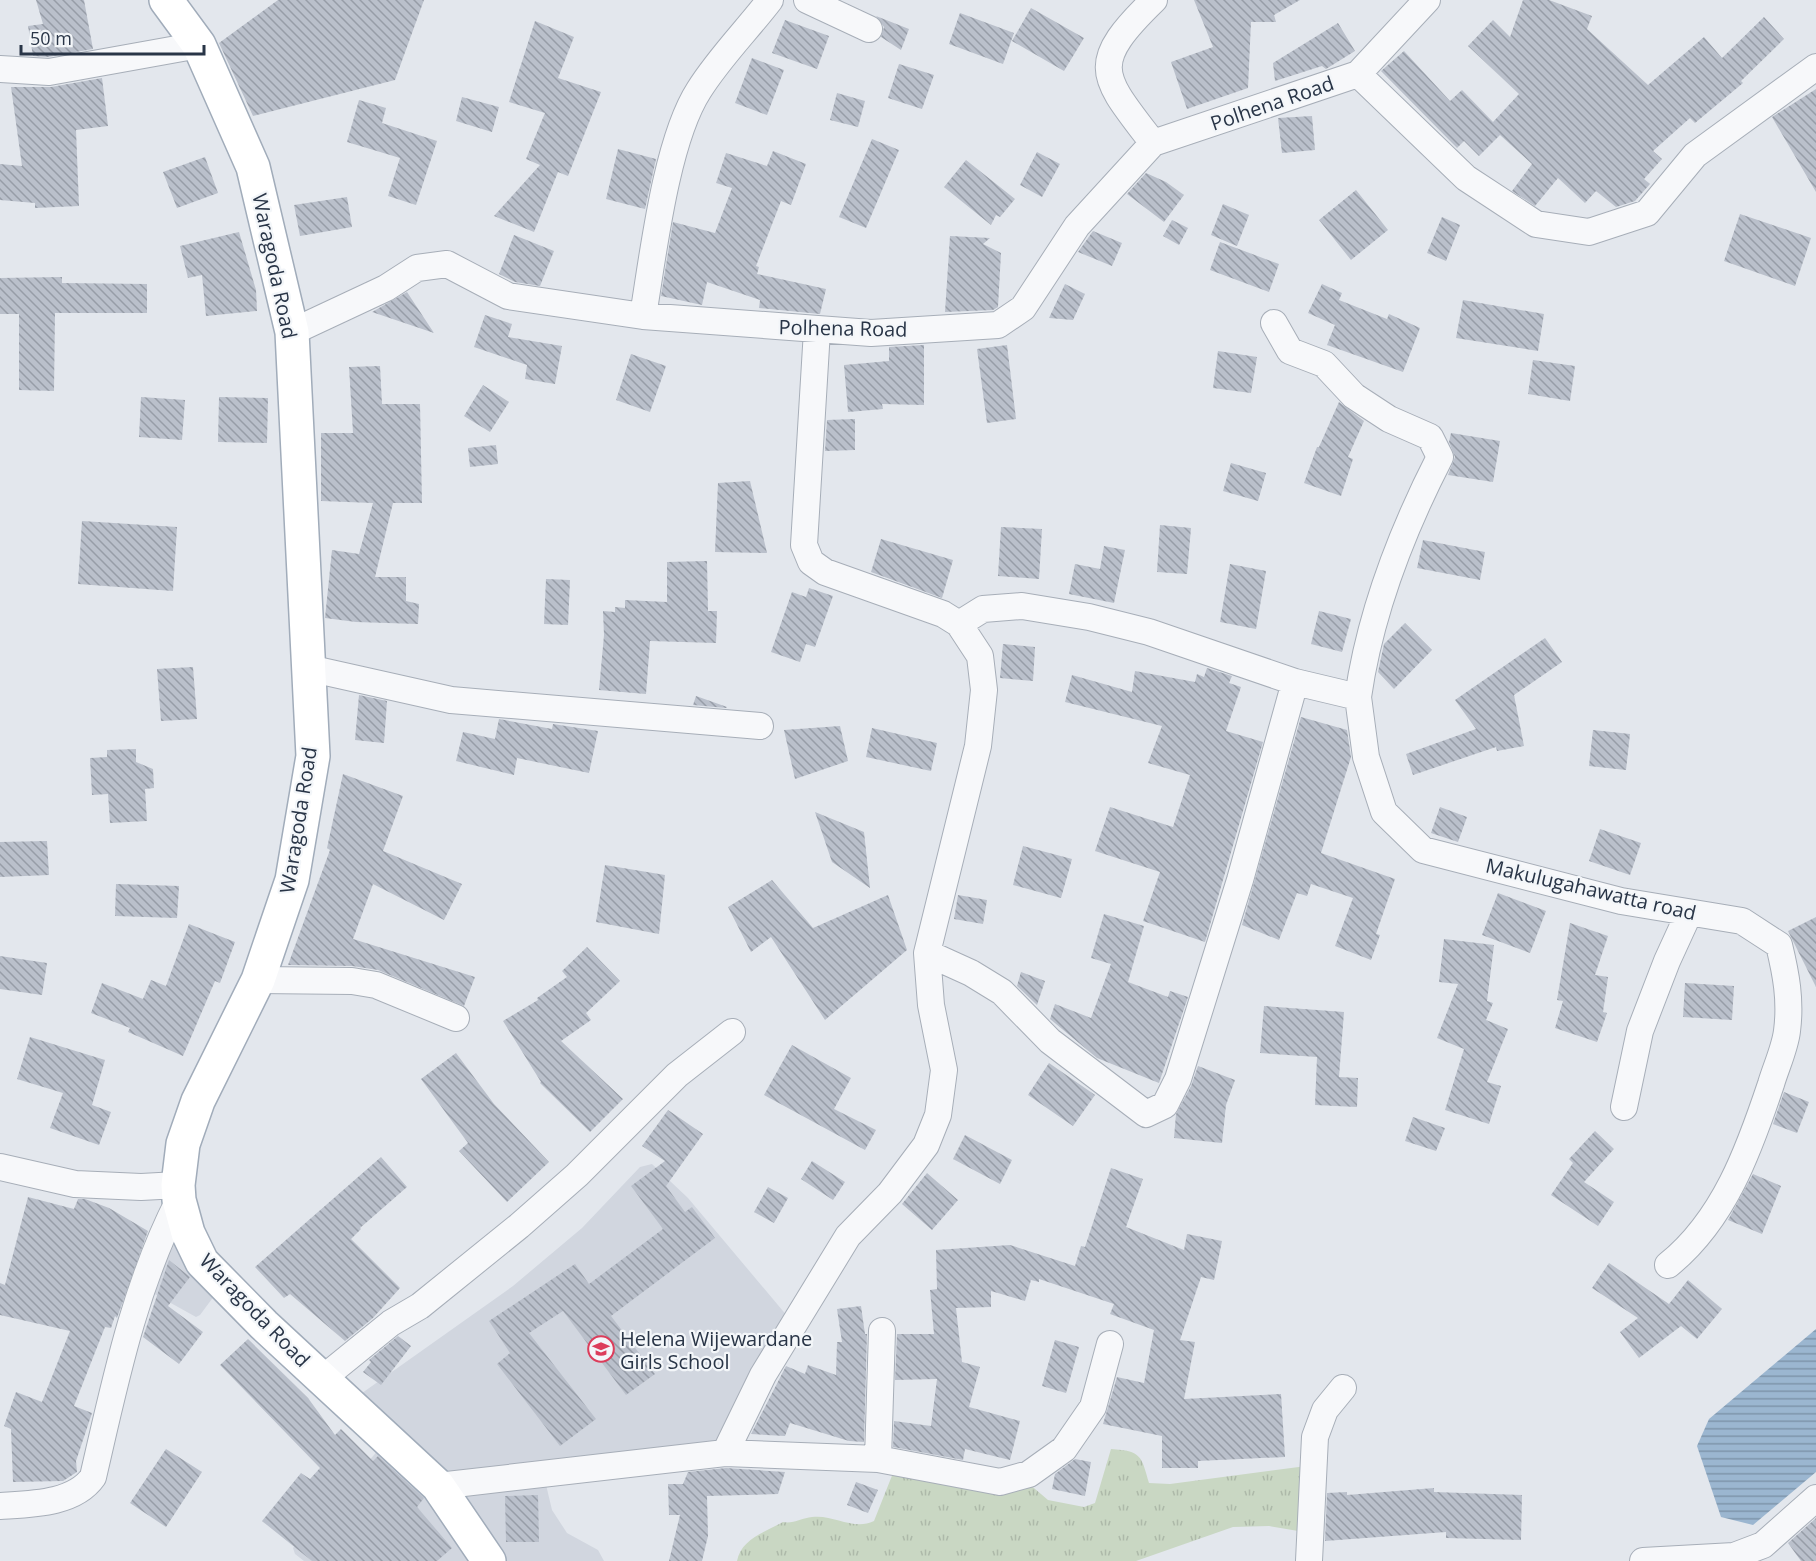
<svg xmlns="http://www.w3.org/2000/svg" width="1816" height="1561" font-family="'Open Sans',sans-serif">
<defs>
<pattern id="grass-tufts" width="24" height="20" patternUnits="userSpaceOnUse" patternTransform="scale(1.5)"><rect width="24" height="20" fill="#c9d7c3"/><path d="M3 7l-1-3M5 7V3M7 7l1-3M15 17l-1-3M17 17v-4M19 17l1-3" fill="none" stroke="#adb9a9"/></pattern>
<pattern id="water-rules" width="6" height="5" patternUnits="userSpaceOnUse" patternTransform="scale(1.5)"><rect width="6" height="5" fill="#9bb6d0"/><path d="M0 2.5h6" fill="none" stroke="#7e95ab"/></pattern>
<pattern id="building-back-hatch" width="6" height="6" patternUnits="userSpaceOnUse" patternTransform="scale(1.5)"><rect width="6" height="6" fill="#bac0cb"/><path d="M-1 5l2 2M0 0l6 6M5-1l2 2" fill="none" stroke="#979da7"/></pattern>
</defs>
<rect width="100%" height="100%" fill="#e3e7ed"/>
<path fill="#d1d6df" d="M652,1164L688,1198L793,1323L725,1453L543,1472L552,1510L567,1533L598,1550L604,1561H304L295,1554L293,1548L387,1440L348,1403L513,1286L582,1228L640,1167Z
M179,1200L223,1284L200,1315L196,1317L142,1287Z"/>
<path fill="url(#grass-tufts)" d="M1111,1449C1142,1451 1141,1456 1149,1483L1170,1484L1314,1465L1310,1533L1269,1526L1233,1527L1136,1561H737C741,1539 765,1532 783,1522C793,1524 802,1518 812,1517C834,1514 853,1531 874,1521L897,1463L1021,1477L1048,1500L1084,1507L1095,1503Z"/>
<path fill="url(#water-rules)" d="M1816,1329V1472L1753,1525L1721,1517L1697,1446L1709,1419Z"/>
<path fill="url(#building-back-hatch)" d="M36,0H84L93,49L48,57L33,56L28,26L43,24Z
M278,0H424L395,80L253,116L219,43Z
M1194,0H1300L1274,15L1276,22H1251L1248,88L1187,109L1171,62L1213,47Z
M1523,0H1549L1592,16L1587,29L1648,85L1704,37L1722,58L1764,17L1784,39L1741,81L1743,83L1695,123L1690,118L1653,151L1662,159L1644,179L1650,184L1635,201L1616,207L1596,191L1585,203L1558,178L1535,206L1512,191L1532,164L1500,135L1479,156L1464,141L1457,148L1381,71L1404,51L1450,101L1462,90L1493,122L1519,94L1468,46L1493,20L1510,37Z
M1031,8L1084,38L1064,71L1012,41Z
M960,13L1014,33L1003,64L949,44Z
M876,16L909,29L901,50L881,37L884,27Z
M785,20L829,36L817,69L772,53Z
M535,21L574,37L558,78L601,92L568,176L558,172L534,232L494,216L540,165L526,159L545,113L509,102Z
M1338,23L1355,51L1326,69L1322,66L1275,81L1273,63Z
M752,58L784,70L767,115L735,103Z
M899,64L934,75L922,109L888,98Z
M102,78L108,126L76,130L79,206L35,208V203L0,200V164L22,166L11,87H51Z
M1816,89V192L1772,117Z
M837,93L865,101L858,127L830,120Z
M462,97L499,107L492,132L456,121Z
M359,100L386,108L382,123L437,141L416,205L388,196L400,158L347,142Z
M1312,116L1315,150L1282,153L1278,118Z
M872,139L899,150L866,228L839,217Z
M618,149L656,159L645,209L606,199Z
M773,151L806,164L791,205L781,201L756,266L759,267L757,274L826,289L820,314L759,308L760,300L707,282L702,305L661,296L673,222L715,233L732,188L716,183L726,153L767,166Z
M1037,152L1060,164L1042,197L1020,185Z
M205,157L218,193L177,208L163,172Z
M966,160L1015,199L1000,217L996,215L991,225L944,187Z
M1146,173L1166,182L1184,195L1164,222L1127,194Z
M1356,190L1388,230L1351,260L1319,220Z
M347,197L352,227L300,236L294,205Z
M1223,204L1249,215L1237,246L1211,235Z
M1740,214L1811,238L1795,286L1724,261Z
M1442,217L1460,225L1446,261L1427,253Z
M1172,220L1188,228L1179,245L1163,236Z
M1093,231L1122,243L1112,266L1078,252Z
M239,232L256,290L257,311L206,316L202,275L188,278L180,246Z
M514,235L554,251L540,286L515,282L499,274Z
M950,236L990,238L983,244L1001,253L998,307L993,310L945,312Z
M1220,242L1279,264L1269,292L1210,270Z
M62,277V283L147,284V313H55L54,391L19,390V314H0V278Z
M1065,284L1085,294L1073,320L1049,318Z
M1322,284L1342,293L1339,300L1387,319L1389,314L1420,328L1403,372L1327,345L1335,325L1308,313Z
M407,292L434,333L372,312Z
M1463,300L1544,314L1538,351L1456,338Z
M485,315L512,324L508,337L562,346L555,384L525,379L527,365L474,347Z
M924,345V405L882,404L883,409L848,412L844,365L889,361V347Z
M1007,345L1016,419L987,423L977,349Z
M1218,351L1257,357L1251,393L1213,388Z
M631,354L666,366L650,412L616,400Z
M1533,360L1575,366L1570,401L1528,394Z
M380,366L382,404H420L422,503H393L375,577H406V601L419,604L418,624L356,622L325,618L332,550L359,554L373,503L321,501V433H353L349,367Z
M483,385L509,402L490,432L464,416Z
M141,397L185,400L182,440L139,437Z
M219,397L268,398L267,443L218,442Z
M1339,402L1364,421L1348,457L1353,459L1341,496L1304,483L1317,447H1319Z
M855,419V450L825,451L827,420Z
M1451,433L1500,441L1493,482L1448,475L1455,457L1449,442Z
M496,445L498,464L470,467L468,448Z
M1231,463L1266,473L1258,501L1223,491Z
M750,481L767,553L715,552L718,483Z
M82,521L177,527L173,591L78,584Z
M1160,525L1191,528L1187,574L1157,572Z
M1001,527L1042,529L1039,579L998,576Z
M881,539L953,560L942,598L871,572Z
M1423,540L1485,552L1480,580L1417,568Z
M1104,546L1125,550L1114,603L1069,594L1075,564L1100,569Z
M707,561L708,611H717L716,643L650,641L646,694L599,690L604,635L603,611L615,612V607L625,608V600L667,602V562Z
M1230,564L1266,571L1256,629L1220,622Z
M546,579L570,580L568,625L544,624Z
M809,588L833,596L815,647L806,644L800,662L771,652L792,592L806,597Z
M1319,611L1351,619L1342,652L1311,644Z
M1405,623L1432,650L1394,689L1378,672L1384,644Z
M1545,638L1562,662L1514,695L1524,746L1497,751L1496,747L1413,775L1406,754L1476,729L1455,700Z
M1003,644L1035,647L1033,681L1000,678Z
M193,667L197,719L161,721L157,669Z
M1207,668L1232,676L1229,683L1241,687L1226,731L1263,742L1205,942L1143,921L1160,872L1095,851L1110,807L1173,827L1190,775L1148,763L1162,726L1065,702L1072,675L1132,692L1135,671L1195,682L1197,674L1204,677Z
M359,695L387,701L384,743L355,740Z
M696,696L727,707L726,708L693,705Z
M1301,717L1347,730L1351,757L1321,853L1395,879L1376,934L1380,935L1371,960L1335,946L1353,898L1311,884L1307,896L1297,893L1279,940L1242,925Z
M499,719L552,729L553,724L598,731L589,773L517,758L514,775L456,761L463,732L495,739Z
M840,726L848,761L795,779L784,730Z
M872,728L937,743L931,771L866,757Z
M1593,730L1630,734L1626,770L1589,766Z
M136,749V762L153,769L154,788L145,789L147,821L110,823L108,794L92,795L90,758L107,757V750Z
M343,774L403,796L383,851L462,884L444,920L373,884L353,939L475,977L464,1006L378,970L352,966L288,965L330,850L327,848Z
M1440,807L1467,817L1458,842L1431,833Z
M815,812L864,832L870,888L832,862Z
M1600,829L1641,843L1630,875L1589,861Z
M47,841L49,875L0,877V842Z
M1023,846L1072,859L1061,898L1013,885Z
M605,865L665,875L659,934L596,922Z
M772,880L813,928L888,895L907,950L825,1020L771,937L751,952L728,907Z
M116,884L179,886L177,918L115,916Z
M1498,893L1546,911L1530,953L1482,935Z
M958,895L987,900L983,924L954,919Z
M1104,914L1144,926L1128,982L1168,997L1170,991L1188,997L1159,1083L1097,1058L1050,1019L1055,1004L1091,1018L1111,964L1091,958Z
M1816,917V987L1788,931Z
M1570,923L1608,936L1595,975L1608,977L1603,1012L1607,1013L1597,1042L1555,1028L1563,1001L1557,1000Z
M189,924L235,942L220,983L215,981L183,1056L128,1032L130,1028L91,1013L102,983L143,999L151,980L166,986Z
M1444,939L1494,945L1487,1001L1493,1003L1486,1020L1508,1029L1487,1082L1501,1086L1489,1124L1445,1110L1464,1049L1437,1038L1458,984L1439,982Z
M587,947L620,981L586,1013L591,1020L561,1041L623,1099L590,1132L540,1083L541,1082L503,1021L538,1000L537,998L567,977L562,971Z
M0,956L47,963L42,995L0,989Z
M1021,972L1045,981L1037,1005L1017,986Z
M1685,983L1734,986L1732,1020L1683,1017Z
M1264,1006L1344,1012L1339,1077L1358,1078L1357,1107L1315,1105L1317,1057L1260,1053Z
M30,1037L105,1060L92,1105L111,1112L99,1145L50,1128L63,1093L17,1079Z
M792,1045L851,1078L834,1109L876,1130L865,1150L764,1095Z
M456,1053L494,1104L549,1162L507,1202L459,1151L468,1143L421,1079Z
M1049,1063L1095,1095L1073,1126L1028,1095Z
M1198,1066L1235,1080L1226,1105L1222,1143L1174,1138L1176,1114L1191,1086Z
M1784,1092L1809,1102L1797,1133L1773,1124Z
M668,1110L703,1134L666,1186L685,1212L692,1207L715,1238L611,1316L655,1374L626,1395L563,1311L529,1333L596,1419L560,1446L497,1364L510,1353L489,1321L575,1264L589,1284L663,1229L631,1186L665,1161L642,1146Z
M1413,1117L1445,1128L1436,1151L1405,1141Z
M1595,1131L1614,1149L1584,1182L1614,1202L1598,1226L1551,1195L1573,1163L1569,1159Z
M965,1135L1012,1160L1000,1184L953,1159Z
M381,1157L407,1187L360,1228L361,1229L351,1239L400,1288L373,1318L345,1341L290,1294L284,1298L255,1267Z
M812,1161L845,1182L833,1200L801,1179Z
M1111,1168L1143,1179L1126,1227L1184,1250L1187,1234L1222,1241L1214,1280L1201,1277L1180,1340L1195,1342L1184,1399L1281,1394L1285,1457L1198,1461V1468H1162V1436L1103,1424L1117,1377L1144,1383L1154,1330L1110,1314L1114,1304L1039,1279V1282L1031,1280L1025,1301L991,1291V1307L956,1308L962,1362L980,1367L969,1407L1020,1421L1010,1460L965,1449L963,1460L893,1447L894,1421L931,1426L937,1379L895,1380L897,1334H934L930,1290L937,1289L936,1250L1010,1245L1075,1266L1081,1246L1085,1247Z
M927,1173L958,1200L932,1230L902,1204Z
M1753,1174L1781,1186L1762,1234L1728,1220Z
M768,1187L788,1198L774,1223L754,1212Z
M28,1197L74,1209L78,1199H85L109,1208L148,1231L117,1318L115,1316L111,1328L105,1327L74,1406L92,1413L76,1461L77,1472L63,1481L13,1482L11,1429L4,1426L16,1392L42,1402L70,1331L0,1315V1283L5,1285Z
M169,1260L190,1277L168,1306L203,1332L179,1364L143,1337Z
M1609,1263L1669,1304L1688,1280L1722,1309L1697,1339L1681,1326L1639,1358L1620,1332L1638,1318L1592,1288Z
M861,1306L865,1334H867L864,1442L849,1441L790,1423L785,1436L751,1434L786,1366L805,1374L808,1365L836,1375L837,1342H842L837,1309Z
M398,1336L411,1346L381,1385L363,1372L371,1362L369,1360Z
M248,1339L308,1398L335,1435L341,1429L373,1461L378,1456L424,1498L417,1507L452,1548L437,1561H312L262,1521L301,1473L310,1479L320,1468L220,1365Z
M1055,1340L1079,1347L1066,1393L1042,1386Z
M166,1449L202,1472L166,1527L130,1503Z
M1075,1459L1091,1462L1085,1496L1052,1489L1055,1474Z
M726,1468L785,1472L778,1494L707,1496L708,1536L702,1561H669L680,1515H669L668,1484H683L688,1472Z
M856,1482L878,1490L868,1513L847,1505Z
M1434,1488V1492L1522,1495L1521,1540L1446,1538V1532L1325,1541L1327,1493L1347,1492V1495Z
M538,1495L539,1542H506L505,1496Z
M1816,1518V1561H1801L1788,1543Z"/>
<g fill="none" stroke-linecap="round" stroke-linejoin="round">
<g stroke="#a7aeb8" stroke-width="28">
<path id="minor" d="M807,0L869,29
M0,69L49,72L199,45
M1358,74L1466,178L1536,224L1589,232L1647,213L1695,155L1816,67
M1153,143C1101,75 1087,65 1154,0
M643,316C653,255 666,141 699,90C719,58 747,30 770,0
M1274,323L1290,351L1324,364L1354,396L1389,419L1430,437L1440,457C1401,533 1370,613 1358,697
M292,332L386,288L417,268L447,264L508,296L643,316L871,333L998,325L1023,308L1077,226L1153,143L1358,74L1427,0
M308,668L451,700L760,726
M1295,682L1358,697L1366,757L1384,812L1423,850L1621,901L1742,921L1779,945C1786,974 1791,1000 1787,1031C1785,1048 1776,1067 1771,1084C1749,1150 1724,1220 1668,1265
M927,953L971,973L1002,992L1050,1041L1146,1114L1165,1105L1178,1079L1240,880L1295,682L1149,632L1089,617L1022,606L983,609L959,624
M258,980L352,981L376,985L456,1018
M1624,1107L1640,1031L1667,961L1689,913
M0,1167L75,1184L141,1187L178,1185
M322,1379L391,1323L420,1306L519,1226L577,1175L677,1075L732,1032
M725,1453L763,1375L848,1236L890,1193L926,1145L938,1115L944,1070L931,1005L927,953L978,746L984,690L980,656L959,624L943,614L825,572L811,562L804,545L817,330
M878,1459L1000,1482L1029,1474L1064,1449L1093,1407L1110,1344
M438,1486L725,1453L878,1459L882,1331
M0,1506C31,1504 74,1504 93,1477C115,1382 134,1288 179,1200
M1309,1561L1315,1437L1325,1410L1343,1388
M1643,1561L1734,1556L1763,1545L1816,1498"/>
</g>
<g stroke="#a1acba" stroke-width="36">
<path id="major" d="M166,0L199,45L253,167L292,332L313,756L292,880L258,980L198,1101L183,1144L178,1185L179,1200L188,1233L202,1262L264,1325L438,1486L489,1561"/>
</g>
<use href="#minor" stroke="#f7f8fa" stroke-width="26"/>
<use href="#major" stroke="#fff" stroke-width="33"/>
</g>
<defs>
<g id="school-ring" transform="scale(1.35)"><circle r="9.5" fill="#f3f6f9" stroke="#dc3d5b" stroke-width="1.5"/><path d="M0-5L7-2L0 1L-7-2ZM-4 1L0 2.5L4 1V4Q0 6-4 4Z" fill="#dc3d5b"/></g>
</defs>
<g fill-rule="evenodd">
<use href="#school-ring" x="601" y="1349"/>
</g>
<g text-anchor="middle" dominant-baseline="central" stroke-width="4.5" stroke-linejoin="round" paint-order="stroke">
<g font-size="20" fill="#293547" stroke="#f3f6f9">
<text transform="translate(1272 103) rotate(-19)">Polhena Road</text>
<text transform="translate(275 266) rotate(78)">Waragoda Road</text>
<text transform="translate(843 328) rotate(1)">Polhena Road</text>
<text transform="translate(298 820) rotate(-81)">Waragoda Road</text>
<text transform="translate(1591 889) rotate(13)">Makulugahawatta road</text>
<text transform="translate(255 1310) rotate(46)">Waragoda Road</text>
</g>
<g font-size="20" fill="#293547" stroke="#f3f6f9" text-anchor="start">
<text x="620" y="1338">Helena Wijewardane<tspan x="620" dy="23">Girls School</tspan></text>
</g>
</g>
<path d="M21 45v9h183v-9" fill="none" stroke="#293547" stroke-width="3"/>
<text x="30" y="45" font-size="18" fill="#293547" stroke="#f3f6f9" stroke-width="4.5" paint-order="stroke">50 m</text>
</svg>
